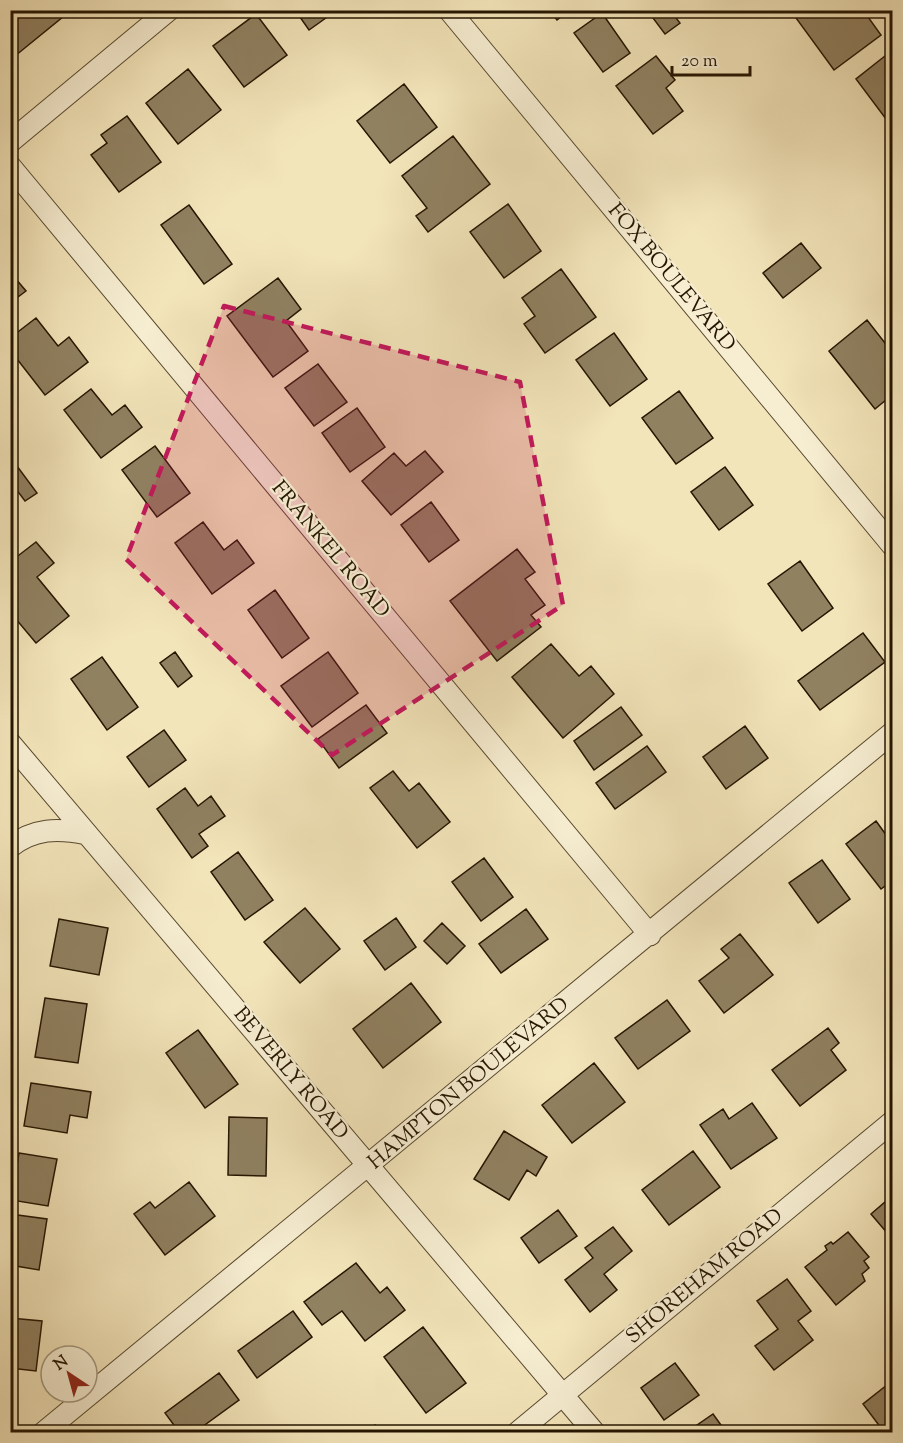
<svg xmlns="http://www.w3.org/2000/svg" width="903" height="1443" font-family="'Sorts Mill Goudy',serif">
<rect width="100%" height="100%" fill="#f3e5ba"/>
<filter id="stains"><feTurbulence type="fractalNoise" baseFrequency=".00333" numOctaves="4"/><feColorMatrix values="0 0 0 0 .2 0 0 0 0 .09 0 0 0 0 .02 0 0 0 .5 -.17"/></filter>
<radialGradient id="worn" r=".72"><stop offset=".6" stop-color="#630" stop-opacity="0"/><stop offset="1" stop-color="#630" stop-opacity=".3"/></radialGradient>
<path fill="#908161" stroke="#241501" stroke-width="1.5" d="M10,10H60L64,16L10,60Z
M295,10H337L309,30Z
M549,10H570L557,20Z
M647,10H670L680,23L665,34Z
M806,10H839L841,14L845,10H863L881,35L834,70L796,18Z
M602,13L630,53L603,72L574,33Z
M256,14L287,55L244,87L213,46Z
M890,52L892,55V127L856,79Z
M656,56L675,80L666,88L683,111L653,134L616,86Z
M188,69L221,110L178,144L146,103Z
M404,84L437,127L390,163L357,121Z
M127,116L161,162L119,192L91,155L107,143L101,135Z
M453,136L490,184L428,232L416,216L427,208L402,176Z
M508,204L541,251L504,278L470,232Z
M189,205L232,264L204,284L161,225Z
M801,243L821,268L783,298L763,273Z
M561,269L596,317L545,353L524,324L535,316L522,298Z
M10,272L26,291L10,303Z
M278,278L301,309L286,321L308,351L273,377L227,316Z
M36,318L58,346L69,337L88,362L45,395L10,350V338Z
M867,320L892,352V395L875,409L829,351Z
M614,333L647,379L610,406L576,360Z
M318,364L347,402L314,426L285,388Z
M91,389L112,415L125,405L142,427L101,458L64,410Z
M679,391L713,438L676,464L642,418Z
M357,408L385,447L350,472L322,433Z
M155,446L190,493L157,517L122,470Z
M425,451L443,472L391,515L362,481L394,453L406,466Z
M14,462L37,493L25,501L10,481V464Z
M725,467L753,505L719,530L691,492Z
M431,502L459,540L429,562L401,525Z
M203,522L224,550L237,540L254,563L212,594L175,543Z
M36,542L54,563L37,577L69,616L36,643L10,612V562Z
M517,549L535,572L525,579L545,605L531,615L541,627L497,661L450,601Z
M800,561L833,608L802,631L768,584Z
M275,590L309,638L282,658L248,610Z
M863,633L885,662L820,710L798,681Z
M551,644L579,676L591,666L614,694L563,738L512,677Z
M175,652L192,676L178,687L160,663Z
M328,652L358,693L312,727L281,686Z
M102,657L138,707L107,730L71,679Z
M366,705L387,733L339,768L318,739Z
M621,707L642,735L594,770L574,741Z
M745,726L768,758L726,789L703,757Z
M164,730L186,760L149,787L127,757Z
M647,746L666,772L615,809L596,783Z
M393,771L409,791L419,783L450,822L417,848L370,788Z
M185,788L198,806L211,796L225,816L199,834L208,846L192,858L157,809Z
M876,821L892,843V881L881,889L846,844Z
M238,852L273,900L245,920L211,872Z
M484,858L513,897L481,921L452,882Z
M822,860L850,899L818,923L789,883Z
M305,908L340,949L300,983L264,942Z
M526,909L548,939L501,973L479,944Z
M396,918L416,947L385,970L364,941Z
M59,919L108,928L99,975L50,966Z
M442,923L465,946L447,964L424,941Z
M740,934L773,975L724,1013L699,981L729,958L721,949Z
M411,983L441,1022L383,1068L353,1029Z
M45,998L87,1004L78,1063L35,1057Z
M667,1000L690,1031L638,1069L615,1038Z
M828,1028L839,1043L831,1050L846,1070L800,1106L772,1070Z
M198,1030L238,1084L205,1108L166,1053Z
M594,1063L625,1102L572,1143L542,1105Z
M31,1083L91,1092L87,1118L70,1115L67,1133L24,1126Z
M752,1103L777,1138L731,1169L700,1125L723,1109L729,1119Z
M229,1117L267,1118L266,1176L228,1175Z
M504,1131L547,1157L536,1176L527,1170L509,1200L474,1179Z
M693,1151L720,1187L669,1225L642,1190Z
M19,1153L57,1159L48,1206L11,1200Z
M189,1182L215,1216L165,1255L134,1214L150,1202L155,1208Z
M892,1196V1231L888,1234L871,1214Z
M558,1210L577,1236L539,1263L521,1238Z
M10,1214L47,1219L39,1270L10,1265Z
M613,1227L632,1251L604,1274L617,1290L590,1312L565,1280L593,1258L585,1248Z
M848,1232L869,1257L864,1261L869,1268L862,1274L865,1281L836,1305L805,1267L827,1250L825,1246L831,1242L833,1244Z
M356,1263L380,1293L387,1287L405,1310L365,1341L342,1311L322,1325L304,1302Z
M787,1279L811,1311L798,1321L813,1340L774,1370L755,1346L778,1329L757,1301Z
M293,1311L312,1337L257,1378L238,1351Z
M10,1318L42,1321L36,1371L10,1368Z
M423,1327L466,1383L426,1413L384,1357Z
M675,1363L699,1395L664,1420L641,1388Z
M219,1373L239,1400L195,1432H179L165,1413Z
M892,1381V1429L884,1432L863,1404Z
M713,1414L726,1432H687Z
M375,1425L381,1432H366Z"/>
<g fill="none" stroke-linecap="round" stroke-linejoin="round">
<g stroke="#58492f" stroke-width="23">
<path id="street" d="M449,10L892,545
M10,142L169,10
M10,166L650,935
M10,743L594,1432
M10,847C34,828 58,828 87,834
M44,1432L892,733
M518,1432L892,1122"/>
</g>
<use href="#street" stroke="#f7eed2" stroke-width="21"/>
</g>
<path fill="#c2185b" fill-opacity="0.2" stroke="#c2185b" stroke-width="4.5" stroke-dasharray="12 8" stroke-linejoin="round" d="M224,306L520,382L563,605L332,755L126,559Z"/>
<g text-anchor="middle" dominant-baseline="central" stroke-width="4.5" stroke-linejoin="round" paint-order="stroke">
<g font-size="21" fill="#241501" stroke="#f7eed2">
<text transform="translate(671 278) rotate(50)">FOX BOULEVARD</text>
<text transform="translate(330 550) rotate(50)">FRANKEL ROAD</text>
<text transform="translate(290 1074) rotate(50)">BEVERLY ROAD</text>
<text transform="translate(469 1084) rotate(-40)">HAMPTON BOULEVARD</text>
<text transform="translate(705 1277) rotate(-40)">SHOREHAM ROAD</text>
</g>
</g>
<rect width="903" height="1443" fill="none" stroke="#f3e5ba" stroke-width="36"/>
<rect x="12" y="12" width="879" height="1419" fill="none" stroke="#241501" stroke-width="3"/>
<rect x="18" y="18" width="867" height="1407" fill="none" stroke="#241501" stroke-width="1.5"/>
<g transform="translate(69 1374) rotate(324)"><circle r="28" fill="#f7eed2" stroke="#a3977e" stroke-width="1.5"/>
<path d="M0-4.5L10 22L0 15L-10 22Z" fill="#8f2418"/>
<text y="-9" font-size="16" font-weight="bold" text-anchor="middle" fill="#241501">N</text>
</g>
<path d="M672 66v9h78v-9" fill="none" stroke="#241501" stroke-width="3"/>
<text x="681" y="66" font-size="18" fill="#241501" stroke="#f7eed2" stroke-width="4.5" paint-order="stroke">20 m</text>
<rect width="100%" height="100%" filter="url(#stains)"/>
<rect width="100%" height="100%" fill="url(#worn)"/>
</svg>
